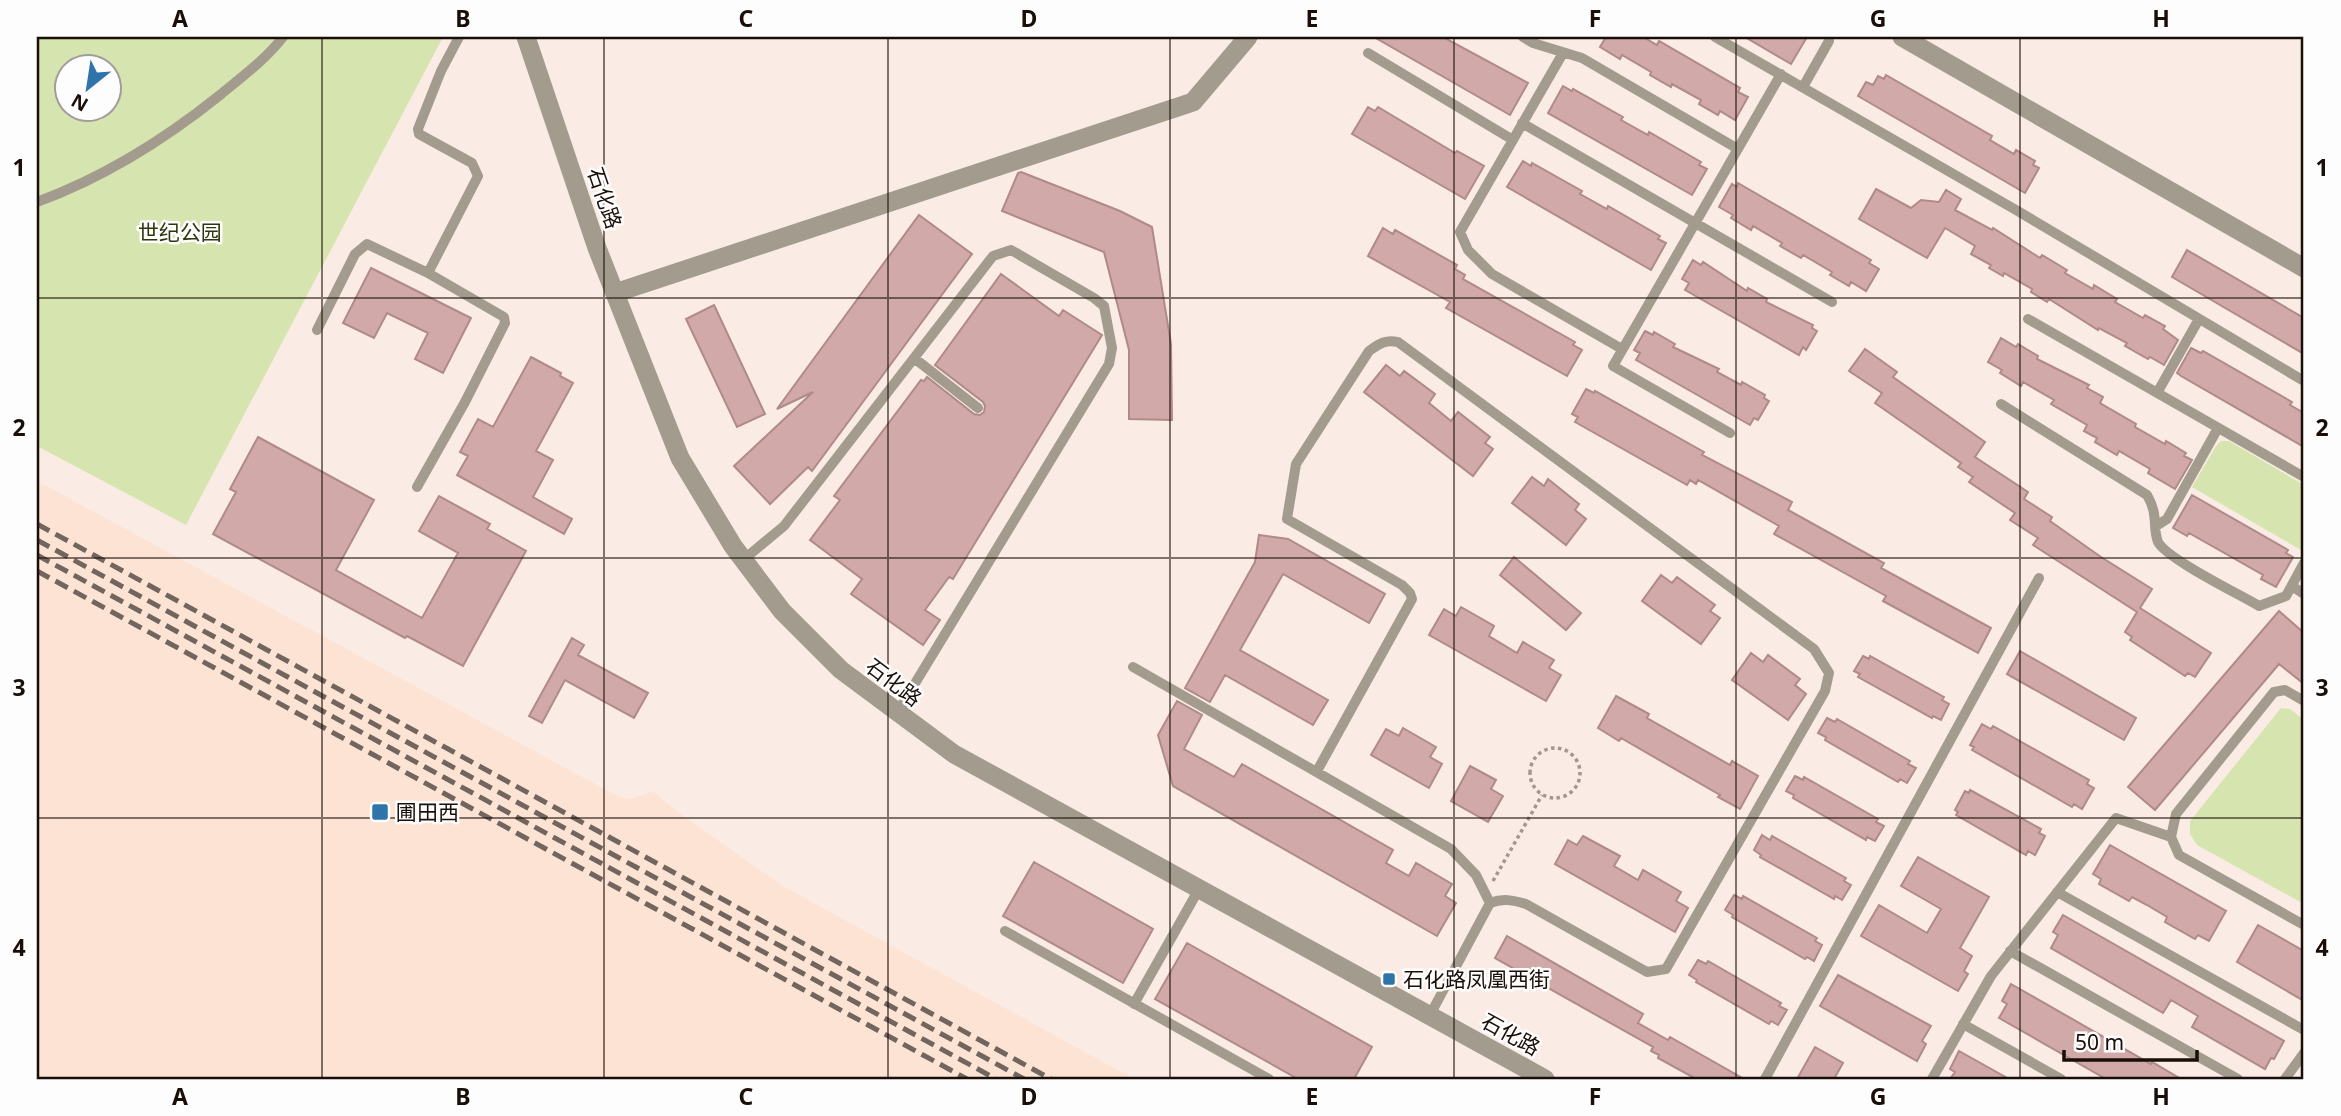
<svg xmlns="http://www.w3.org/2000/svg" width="2341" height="1116" font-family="'Noto Sans','Noto Sans SC',sans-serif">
<rect width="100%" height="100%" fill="#faece4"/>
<path fill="#fce3d4" d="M37,481L619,797L632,799L652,791L682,815L781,885L1134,1079H37Z"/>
<path fill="#d6e4af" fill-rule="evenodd" d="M37,37H443L186,525L37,446ZM66,66H108V108H66Z
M2221,441H2229L2304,485V545L2301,550L2192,487L2216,446Z
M2281,708L2290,709L2304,720V904L2197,845L2190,834V821Z"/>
<path fill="#d1a9a8" stroke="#b08989" stroke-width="2" d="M1374,37H1443L1528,83L1510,115Z
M1606,37H1643L1657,45L1659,41L1740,88L1738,92L1748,97L1735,120L1720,111L1718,115L1699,104L1701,100L1672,84L1671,87L1650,75L1651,72L1622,55L1620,59L1600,47Z
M1745,37H1807L1791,64Z
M1886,75L1992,136L1990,140L2014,154L2016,150L2035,161L2033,165L2039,168L2025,193L1858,96L1866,82L1873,85L1878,76L1884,79Z
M1563,86L1572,91L1573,89L1623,117L1621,120L1648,135L1649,132L1701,162L1699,165L1707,169L1692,195L1548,113Z
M1368,107L1375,111L1378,107L1455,153L1457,151L1484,166L1465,199L1352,134Z
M1523,161L1531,166L1532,163L1582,191L1580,194L1607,209L1608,206L1660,236L1658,239L1666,243L1651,270L1507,187Z
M1021,172L1120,211L1152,227L1171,344L1172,420L1129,419V350L1104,252L1002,211L1018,173Z
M1738,183L1871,260L1869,263L1879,269L1866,291L1851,282L1849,286L1830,275L1832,272L1803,255L1801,258L1780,246L1782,243L1753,226L1751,230L1731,218L1733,215L1719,207L1732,184L1737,187Z
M1876,189L1911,208L1921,200L1939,202L1946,190L1961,199L1955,210L1992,230L1993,228L2040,258L2042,255L2067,270L2065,273L2093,289L2094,285L2117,299L2115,302L2143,318L2145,315L2165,326L2163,329L2178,340L2164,365L2150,357L2148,359L2125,346L2127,343L2099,328L2098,330L2049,299L2047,302L2031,292L2032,289L2004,273L2003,276L1989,268L1991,265L1971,254L1975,246L1945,228L1927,258L1859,219Z
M919,215L972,254L812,471L808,467L770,504L734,466L813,392L777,409Z
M1383,228L1393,234L1395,230L1457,265L1455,269L1465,275L1463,279L1575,342L1573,345L1582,350L1567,376L1446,308L1450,302L1368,256Z
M2187,250L2304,318V354L2172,277Z
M1693,260L1701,265L1703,262L1747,291L1748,288L1767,299L1766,302L1813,325L1812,328L1817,331L1806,350L1803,347L1799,355L1685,290L1689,283L1682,279Z
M371,268L471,318L443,373L415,359L428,333L387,313L374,338L343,323Z
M1001,274L1059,316L1063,310L1102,335L953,579L949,577L925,610L940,620L923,645L851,594L862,579L810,540L840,500L834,496L921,380L924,381L927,377L974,414L980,415L984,412L985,406L983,402L935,365Z
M714,305L765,414L737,427L686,319Z
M1645,331L1653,335L1654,332L1675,344L1673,347L1719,369L1717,372L1741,385L1742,382L1765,395L1764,398L1769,401L1758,420L1754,418L1750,425L1636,360L1640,353L1634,350Z
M2001,338L2016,347L2018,344L2038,356L2037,359L2089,385L2087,388L2103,397L2100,403L2136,424L2135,427L2165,444L2166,441L2186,453L2184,456L2192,460L2175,489L2148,473L2150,469L2119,451L2117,455L2095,442L2097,438L2084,431L2087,425L2051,404L2054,400L2023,382L2021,386L2000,373L2002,370L1988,362Z
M2191,348L2201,353L2203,351L2292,402L2290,405L2304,413V447L2181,376L2177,373Z
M1865,349L1897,372L1893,377L1985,442L1975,457L2028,492L2024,499L2052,517L2050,521L2101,557L2152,589L2140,608L2211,653L2195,677L2188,673L2185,676L2130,640L2132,637L2125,632L2137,612L2033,545L2038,538L2010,520L2015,513L1969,482L1973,477L1958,467L1961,463L1875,403L1882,393L1849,371Z
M531,357L561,373L560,376L573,383L536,451L553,460L533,497L572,519L564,534L457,475L468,456L460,452L478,419L493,427Z
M1386,365L1400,376L1404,371L1435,394L1429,403L1451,421L1458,412L1490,437L1485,443L1493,449L1473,476L1364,392Z
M1586,389L1594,393L1595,391L1704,452L1702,455L1792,502L1788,510L1884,563L1881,568L1991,628L1978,653L1883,601L1886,596L1774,534L1779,526L1698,480L1696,484L1690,480L1687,485L1575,422L1578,417L1572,414Z
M258,437L374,500L336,570L422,618L458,553L419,531L439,496L490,524L487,529L526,551L463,666L407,636L405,638L213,534L236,492L230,489Z
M1532,477L1544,486L1548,479L1579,504L1575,510L1586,519L1566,545L1512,503Z
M2192,495L2288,550L2286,553L2293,557L2276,587L2261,579L2263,575L2189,533L2187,536L2173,528Z
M1259,535L1288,539L1385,594L1369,623L1283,574L1240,650L1328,700L1313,725L1225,675L1210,702L1185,688L1255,562Z
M1514,557L1581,613L1566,630L1500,575Z
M1661,575L1672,583L1677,577L1715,605L1710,611L1720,618L1701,644L1642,601Z
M1461,607L1494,626L1489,636L1517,653L1523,642L1554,660L1549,668L1561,675L1546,701L1429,635L1444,609L1456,616Z
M2279,611L2304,633V684L2279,664L2155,810L2128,787Z
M572,638L584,645L578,655L648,693L634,718L565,680L542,723L529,716Z
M2020,651L2136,718L2124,740L2007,674Z
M1751,653L1763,662L1768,655L1800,679L1795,685L1806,694L1788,720L1732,680Z
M1863,656L1869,659L1870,656L1944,697L1942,700L1949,704L1941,720L1933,716L1932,718L1858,677L1860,674L1854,671Z
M1616,696L1649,714L1647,718L1730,765L1732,761L1758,776L1740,809L1718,797L1720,795L1621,738L1619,741L1598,728Z
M1177,701L1202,715L1184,749L1234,777L1242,764L1393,850L1386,863L1409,876L1416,863L1452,884L1445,896L1456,903L1437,936L1173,786L1158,735Z
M1827,718L1835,722L1837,719L1910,761L1908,764L1916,768L1907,783L1900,779L1898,782L1825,740L1826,737L1818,733Z
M1982,724L1991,729L1993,726L2089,780L2087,784L2094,788L2082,809L2074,804L2072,807L1972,750L1974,747L1970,745Z
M1403,728L1436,747L1430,757L1442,764L1429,788L1371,755L1386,729L1399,736Z
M1470,766L1496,780L1491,789L1503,796L1488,822L1451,801Z
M1795,776L1803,780L1804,777L1878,819L1876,822L1884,826L1875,841L1867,837L1866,840L1793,798L1794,795L1786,791Z
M1970,790L2041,829L2039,833L2045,836L2035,855L2028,851L2026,855L1956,815L1958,812L1955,810L1965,791L1969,793Z
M1762,835L1770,840L1772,836L1846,878L1844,881L1851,885L1842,900L1835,896L1834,899L1760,857L1761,855L1754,850Z
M1583,836L1620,856L1614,866L1638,880L1643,870L1681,892L1676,901L1688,908L1675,932L1555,864L1568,840L1577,845Z
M2110,845L2226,911L2209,941L2198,935L2195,939L2165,922L2167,917L2147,905L2132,897L2129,901L2099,884L2101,879L2093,874Z
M1918,857L1989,897L1960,948L1972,956L1964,971L1968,974L1958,991L1861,936L1879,905L1927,933L1941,909L1901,886Z
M1034,862L1153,929L1123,983L1003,916Z
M1734,895L1742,899L1743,896L1817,938L1815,941L1822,945L1814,961L1807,957L1805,959L1732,917L1733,915L1725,910Z
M2063,915L2284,1041L2274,1059L2271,1058L2265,1069L2192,1027L2198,1016L2171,1000L2163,1013L2051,948L2058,935L2053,932Z
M2258,925L2304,951V1001L2237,962Z
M1507,936L1643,1014L1638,1023L1668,1040L1670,1037L1744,1079H1696L1658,1058L1659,1055L1651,1051L1653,1047L1495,958Z
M1187,943L1372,1047L1354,1079H1298L1155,999Z
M1698,960L1706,964L1708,961L1781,1003L1779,1006L1787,1010L1778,1025L1771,1021L1769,1024L1696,982L1697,980L1689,975Z
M1838,975L1931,1026L1922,1041L1926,1044L1917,1061L1820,1006Z
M2011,984L2151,1064L2152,1062L2181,1079H2106L1999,1018L2007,1004L2002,1001Z
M1815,1047L1843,1063L1834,1079H1797Z
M1959,1051L2009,1079H1950L1955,1072L1950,1069Z"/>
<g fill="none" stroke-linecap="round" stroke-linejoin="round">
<path stroke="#a3968e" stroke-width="3.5" stroke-dasharray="3.5 3.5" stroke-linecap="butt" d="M1530 773a25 25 0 1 1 50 0a25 25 0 1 1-50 0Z
M1493,881L1542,795"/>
<path stroke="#a39c8e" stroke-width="10" d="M1523,37L1533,43L1582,58L1738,149
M1715,37L2016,210L2304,381
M1368,53L1513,140
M1563,53L1460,232L1468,250L1492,274L1622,349
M1803,87L1829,41
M1522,123L1832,302
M37,202C105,177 164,140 220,95C243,76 265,60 283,37
M428,273L478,176L472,163L419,134L418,129L441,71L459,37
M2028,319L2304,477
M317,330L355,254L367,244L428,273L504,317L505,323L465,402L417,487
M914,358L978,408
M2157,393L2199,319
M2001,404L2147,495C2159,515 2152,527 2158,542C2167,559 2239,594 2259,606L2286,596L2304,563
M1730,433L1613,366L1781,74
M2156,526L2167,519L2218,428
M743,560L784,526L993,256L1011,250L1094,298L1104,306L1112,348L1109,364L897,713
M2292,586L2304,594
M1133,667L1451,849L1476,875L1490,903
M2304,701L2285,690L2274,692L2176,814L2171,837L2179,855L2304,925
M1317,771L1412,599L1410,593L1402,585L1287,519L1296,464L1369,351C1379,344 1385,339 1398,342L1814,649L1829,673L1825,691L1666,969L1647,972L1526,904C1513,900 1503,898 1490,903L1430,1015
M2057,892L2304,1030
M1005,931L1269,1079
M2010,951L2238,1079
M1134,1004L1199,889
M1963,1024L2061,1079
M1765,1079L2039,578
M1932,1079L1991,976L2116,818L2171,837
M2285,1079L2304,1053"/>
<path stroke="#a39c8e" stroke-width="19" d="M1902,37L2304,268
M615,293L1193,102L1248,37"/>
<path stroke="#a39c8e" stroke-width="19" d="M526,37L597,248L680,458L733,546L782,611L841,670L954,754L1545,1079"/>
<path stroke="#72655e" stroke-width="5" stroke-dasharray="14 7" stroke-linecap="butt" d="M37,524L1051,1079
M37,540L1024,1079
M37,555L996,1079
M37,571L967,1079"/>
</g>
<path fill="none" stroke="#1a0e08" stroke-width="2" stroke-opacity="0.55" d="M322,37V1079M604,37V1079M888,37V1079M1170,37V1079M1454,37V1079M1736,37V1079M2020,37V1079M37,298H2304M37,558H2304M37,818H2304"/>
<g fill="#2e74a9" stroke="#fdfdfd" stroke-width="2.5">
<rect x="371" y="803" width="18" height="18" rx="3.5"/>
<rect x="1382" y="972" width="14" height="14" rx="3.5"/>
</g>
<g text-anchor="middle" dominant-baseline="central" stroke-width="5" stroke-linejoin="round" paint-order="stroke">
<g font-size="21" fill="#1a0e08" stroke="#fdfdfd">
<text transform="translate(605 198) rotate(71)">石化路</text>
<text transform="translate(894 682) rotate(37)">石化路</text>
<text transform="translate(1511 1034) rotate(29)">石化路</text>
</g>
<g font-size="21" fill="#30370f" stroke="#fdfdfd">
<text x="180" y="232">世纪公园</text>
</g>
<g font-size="21" fill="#1a0e08" stroke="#fdfdfd" text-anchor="start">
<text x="396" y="812">圃田西</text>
<text x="1403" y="979">石化路凤凰西街</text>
</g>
</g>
<rect width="2341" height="1116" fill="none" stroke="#fdfdfd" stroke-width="77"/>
<g transform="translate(88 88) rotate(210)"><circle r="33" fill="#fdfdfd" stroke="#a29d9b" stroke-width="2"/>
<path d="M0-5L12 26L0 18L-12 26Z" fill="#2e74a9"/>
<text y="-10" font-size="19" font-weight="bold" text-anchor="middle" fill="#1a0e08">N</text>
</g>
<path d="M2064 1050v10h133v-10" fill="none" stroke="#1a0e08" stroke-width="3.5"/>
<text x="2075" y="1050" font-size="21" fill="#1a0e08" stroke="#fdfdfd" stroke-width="5" paint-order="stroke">50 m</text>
<rect x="38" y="38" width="2264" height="1040" fill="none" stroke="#1a0e08" stroke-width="2.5"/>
<g font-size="23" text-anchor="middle" font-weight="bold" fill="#1a0e08">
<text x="180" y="27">A</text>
<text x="463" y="27">B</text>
<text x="746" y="27">C</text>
<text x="1029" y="27">D</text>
<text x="1312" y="27">E</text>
<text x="1595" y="27">F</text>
<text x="1878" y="27">G</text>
<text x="2161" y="27">H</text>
<text x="19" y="176">1</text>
<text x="2322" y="176">1</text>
<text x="19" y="436">2</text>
<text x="2322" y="436">2</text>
<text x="19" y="696">3</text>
<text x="2322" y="696">3</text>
<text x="19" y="956">4</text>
<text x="2322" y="956">4</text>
<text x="180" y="1105">A</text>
<text x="463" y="1105">B</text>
<text x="746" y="1105">C</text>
<text x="1029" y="1105">D</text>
<text x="1312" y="1105">E</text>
<text x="1595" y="1105">F</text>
<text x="1878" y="1105">G</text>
<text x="2161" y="1105">H</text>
</g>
</svg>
